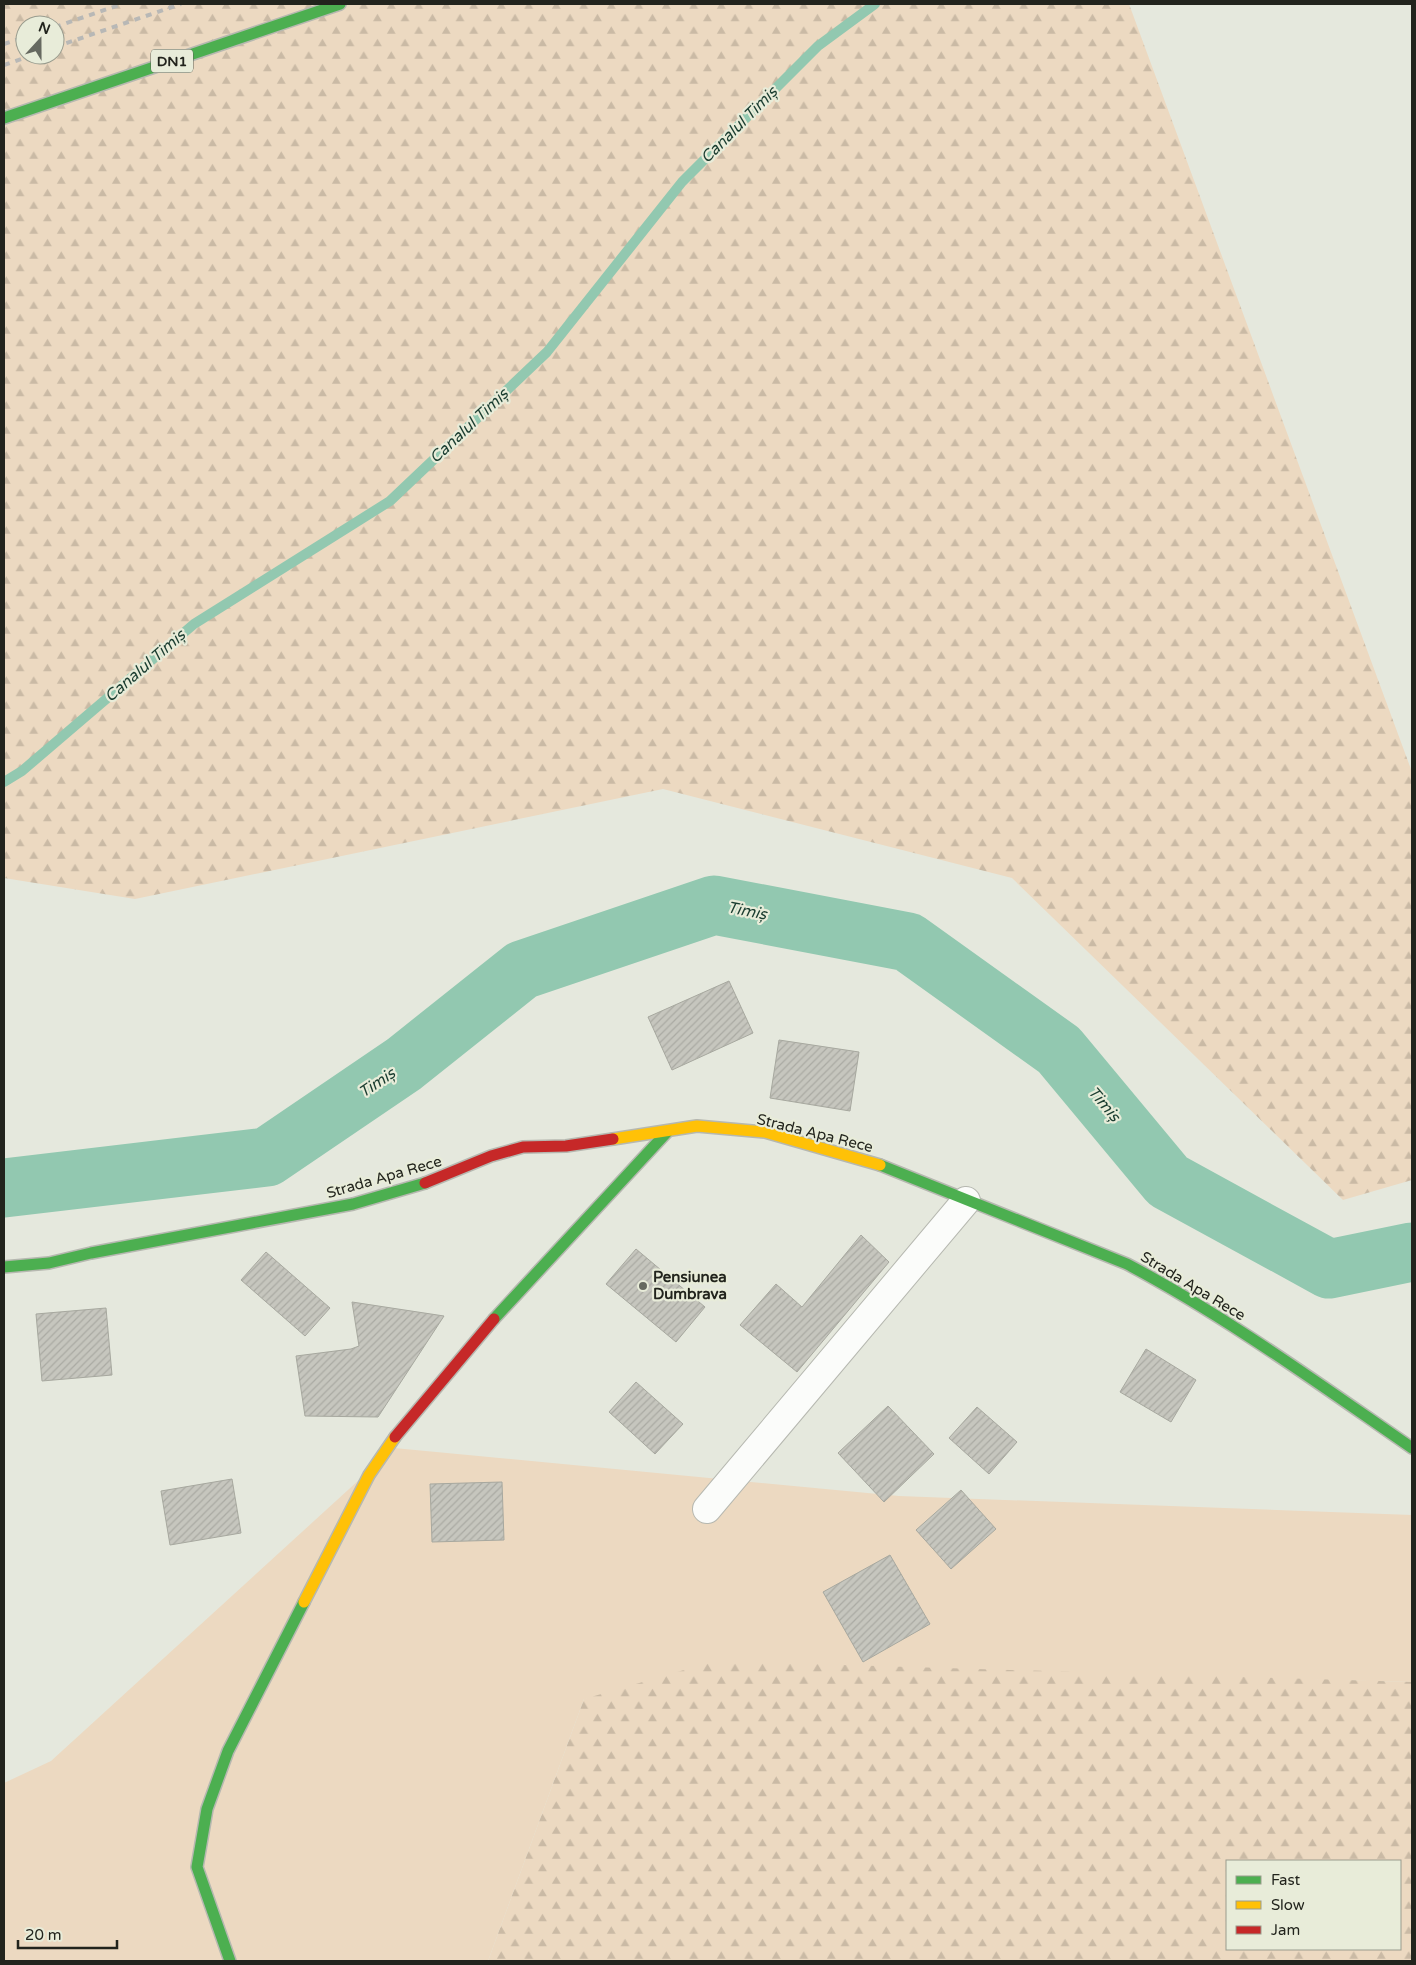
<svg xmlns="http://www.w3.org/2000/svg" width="1416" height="1965" font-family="'Varela Round',sans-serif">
<defs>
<pattern id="forest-firs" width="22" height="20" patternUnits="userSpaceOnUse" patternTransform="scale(1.25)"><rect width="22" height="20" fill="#ecd9c1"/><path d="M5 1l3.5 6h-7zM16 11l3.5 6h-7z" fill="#cabaa5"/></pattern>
<pattern id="building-hatch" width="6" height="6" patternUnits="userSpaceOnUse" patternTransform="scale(1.25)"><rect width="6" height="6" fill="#c6c6be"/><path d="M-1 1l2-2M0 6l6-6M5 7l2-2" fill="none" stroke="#aaaaa3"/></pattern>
</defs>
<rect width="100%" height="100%" fill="#e5e8dd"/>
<path fill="#ecd9c1" d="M394,1448L899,1496L1412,1515V1682L1236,1678L584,1699L488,1961H4V1783L51,1761Z"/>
<path fill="url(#forest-firs)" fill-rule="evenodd" d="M4,4H1129L1412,772V1180L1343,1200L1012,878L663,789L135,899L4,878ZM25,25H55V55H25Z
M715,1661L1412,1682V1961H488L584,1699ZM1227,1861H1400V1949H1227Z"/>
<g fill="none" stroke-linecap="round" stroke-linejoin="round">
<path stroke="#92c8b0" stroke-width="10" d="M4,782L22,771L194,624L390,501L547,352L682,182L818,46L875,4"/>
<path stroke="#92c8b0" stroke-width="59" d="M4,1188L267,1157L404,1064L522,970L714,905L908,942L1059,1050L1168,1181L1329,1269L1412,1252"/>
</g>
<path fill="url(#building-hatch)" stroke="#a7a89f" d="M729,981L753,1033L672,1070L648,1017Z
M779,1040L859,1052L850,1111L770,1098Z
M861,1235L889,1262L797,1372L740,1325L776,1284L802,1307Z
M636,1249L705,1307L676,1342L606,1284Z
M266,1252L330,1308L305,1336L241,1280Z
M352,1302L444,1316L378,1417L305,1416L296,1356L351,1349L359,1346Z
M106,1308L112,1375L42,1381L36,1314Z
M1146,1349L1196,1380L1171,1422L1120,1392Z
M636,1382L683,1424L655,1454L609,1412Z
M888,1406L934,1454L884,1502L838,1453Z
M977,1407L1017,1442L989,1474L949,1438Z
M232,1479L241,1533L170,1545L161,1491Z
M502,1482L504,1540L432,1542L430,1484Z
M961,1490L996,1529L951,1569L916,1530Z
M890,1555L930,1624L863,1662L823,1592Z"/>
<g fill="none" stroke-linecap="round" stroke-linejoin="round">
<g stroke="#b6b8b0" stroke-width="30">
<path id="street" d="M707,1509L966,1201"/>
</g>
<g stroke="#b6b8b0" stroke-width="14">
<path id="fast" d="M4,118L340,4
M880,1165L1127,1264C1227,1317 1319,1384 1412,1448
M4,1267L49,1263L91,1253L353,1204L425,1183
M494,1319L668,1131
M230,1961L197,1867L207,1809L228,1751L304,1602"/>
</g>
<g stroke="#b6b8b0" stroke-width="14">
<path id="slow" d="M613,1139L697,1126L765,1132L880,1165
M304,1602L369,1475L395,1437"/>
</g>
<g stroke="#b6b8b0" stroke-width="14">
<path id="jam" d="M425,1183L491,1156L523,1147L566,1146L613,1139
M395,1437L494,1319"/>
</g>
<use href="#street" stroke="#fbfcfa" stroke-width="28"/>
<use href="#fast" stroke="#4caf50" stroke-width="11"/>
<use href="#slow" stroke="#ffc107" stroke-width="11"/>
<use href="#jam" stroke="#c62828" stroke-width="11"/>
<path stroke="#b8b8b6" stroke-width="4" stroke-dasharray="6 6" stroke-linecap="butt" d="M55,27L122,4
M4,44L25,37
M55,47L181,4
M4,65L33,55"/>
</g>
<circle fill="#666960" stroke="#e8ecd9" stroke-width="2" cx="643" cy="1286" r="5"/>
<g text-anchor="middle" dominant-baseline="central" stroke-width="4.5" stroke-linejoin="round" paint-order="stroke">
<rect fill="#e8ecd9" stroke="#5d6055" stroke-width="1" x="151" y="49.5" width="42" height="23" rx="4"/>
<g font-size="14" font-weight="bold" fill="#22241d">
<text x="172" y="61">DN1</text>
</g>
<g font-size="15" fill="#22241d" stroke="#e8ecd9">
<text transform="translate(815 1133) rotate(14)">Strada Apa Rece</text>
<text transform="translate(384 1177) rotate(-16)">Strada Apa Rece</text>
<text transform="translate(1193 1286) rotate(31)">Strada Apa Rece</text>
</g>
<g font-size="15" font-weight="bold" fill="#22241d" stroke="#e8ecd9" text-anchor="start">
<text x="653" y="1277">Pensiunea<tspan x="653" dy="17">Dumbrava</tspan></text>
</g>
<g font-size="16" font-style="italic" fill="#1a3d30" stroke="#e8ecd9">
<text transform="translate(739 125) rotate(-45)">Canalul Timiș</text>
<text transform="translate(469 426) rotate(-43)">Canalul Timiș</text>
<text transform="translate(145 666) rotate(-41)">Canalul Timiș</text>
<text transform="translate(747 911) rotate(11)">Timiș</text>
<text transform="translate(377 1083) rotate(-34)">Timiș</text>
<text transform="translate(1104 1104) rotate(50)">Timiș</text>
</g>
</g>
<rect width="1416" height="1965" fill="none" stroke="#22241d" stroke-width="10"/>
<rect x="1226" y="1860" width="175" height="90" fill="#e8ecd9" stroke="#999c8e"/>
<rect x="1236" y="1876" width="25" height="8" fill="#4caf50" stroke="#999c8e"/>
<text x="1271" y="1885" font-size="15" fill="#22241d">Fast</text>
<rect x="1236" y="1901" width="25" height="8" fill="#ffc107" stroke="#999c8e"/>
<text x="1271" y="1910" font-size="15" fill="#22241d">Slow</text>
<rect x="1236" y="1926" width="25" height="8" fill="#c62828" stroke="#999c8e"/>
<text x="1271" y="1935" font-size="15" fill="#22241d">Jam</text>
<g transform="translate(40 40) rotate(21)"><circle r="24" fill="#e8ecd9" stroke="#999c8e"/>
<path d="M0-4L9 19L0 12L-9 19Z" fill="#666960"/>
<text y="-8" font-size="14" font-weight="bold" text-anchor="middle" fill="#22241d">N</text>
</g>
<path d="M18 1940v8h99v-8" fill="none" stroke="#22241d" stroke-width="2.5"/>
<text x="25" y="1940" font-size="15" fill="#22241d" stroke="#e8ecd9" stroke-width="4" paint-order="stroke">20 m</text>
</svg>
